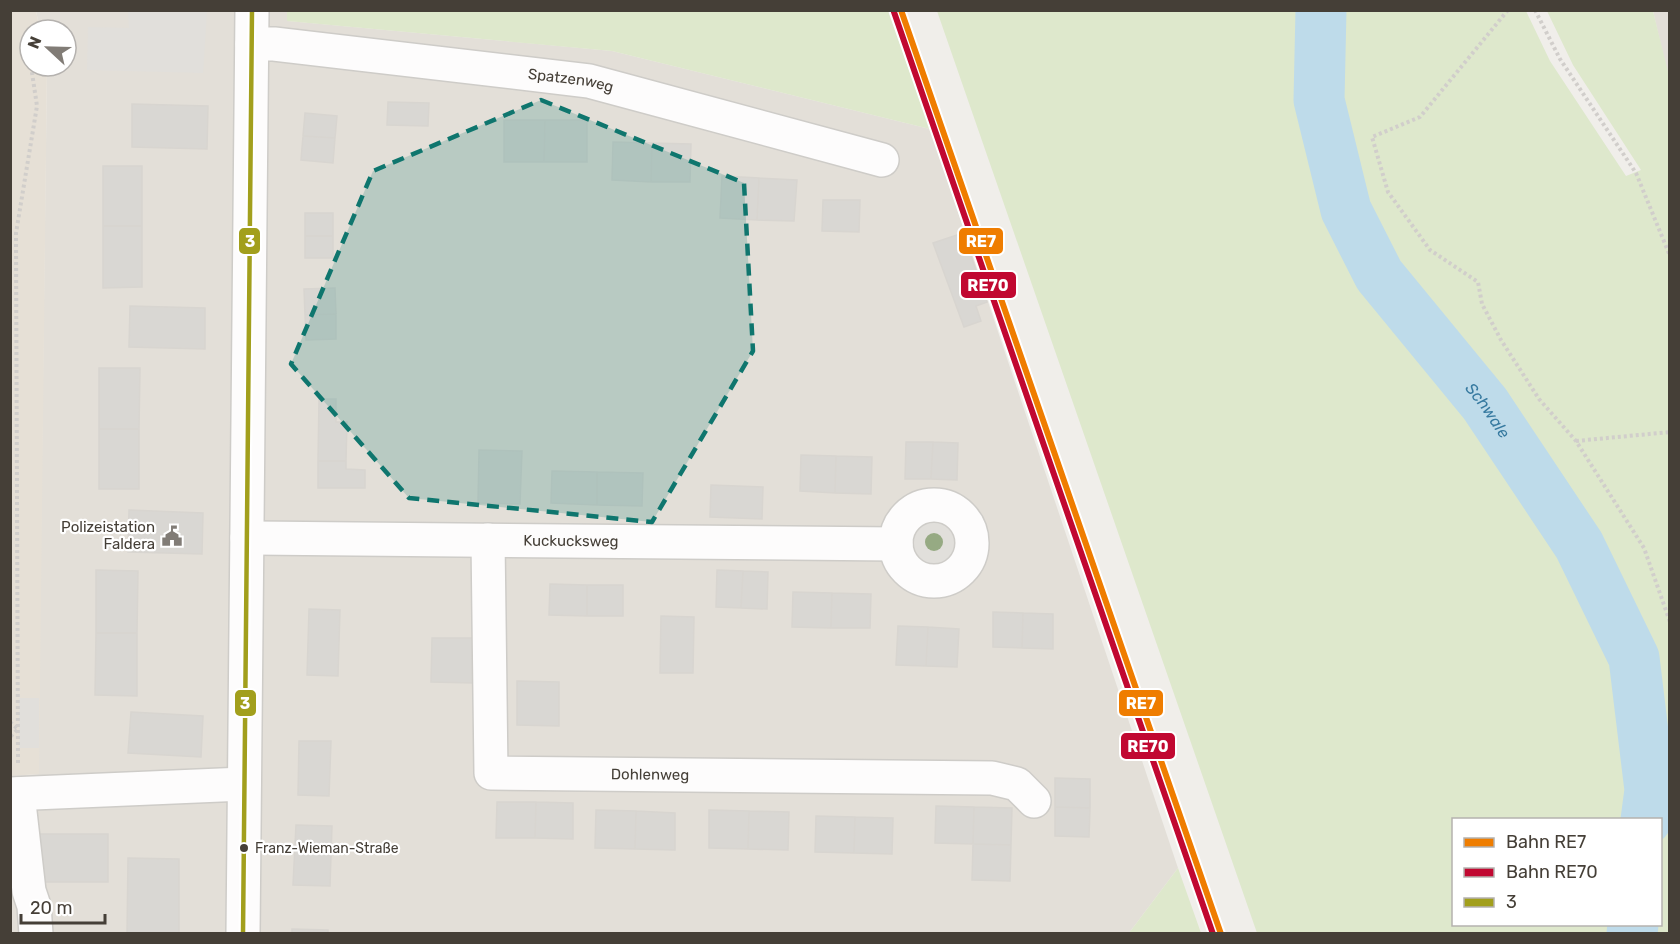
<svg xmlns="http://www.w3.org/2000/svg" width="1680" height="944" font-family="Rubik,sans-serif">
<rect width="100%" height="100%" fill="#f0eeea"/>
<path fill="#e3dfd8" d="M36,11H287L288,21L612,51L930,129L1178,868L1129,933H11L10,776L38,774L47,66H66V30H40Z
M1653,11H1669V80Z"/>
<path fill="#e6e0d6" d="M10,11H36L40,30H30V66H47L39,774L11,776Z"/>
<path fill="#dee8cc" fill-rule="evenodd" d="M287,11H888L930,129L612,51L287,21Z
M937,11H1526L1550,61L1626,176L1641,170L1573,65L1547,11H1653L1670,80L1669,933H1257ZM1454,820H1660V924H1454Z
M1178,868L1201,933H1129Z"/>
<path fill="#e1dfdb" d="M128,11H207L203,73L87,70L88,27L129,28Z
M909 543a25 25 0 1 1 50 0a25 25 0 1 1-50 0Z
M19,698H39V748H19Z"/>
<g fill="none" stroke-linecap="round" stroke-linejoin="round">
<g stroke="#bedbea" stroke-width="51">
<path id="s1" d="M1321,10L1319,100L1346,210L1379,275L1485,404L1579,545L1634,658L1650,790L1646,820"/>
<path d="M1632,934L1633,924"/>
</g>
</g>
<path fill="#d9d7d3" stroke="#d8d5d0" stroke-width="1.5" d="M388,102L429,103L428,126L387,125Z
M132,104L208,106L207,149L132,147Z
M305,113L337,116L335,138L303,136Z
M504,120H545L544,162H504Z
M545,120H587V162H544Z
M303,136L335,138L333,163L301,160Z
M613,142L652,143L651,182L612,180Z
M652,143L691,144L690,182H651Z
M103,166H142V226H103Z
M722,176L759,178L757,220L720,218Z
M759,178L797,180L794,221L757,220Z
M823,200H860L859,232L822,231Z
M305,213H333V236H305Z
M103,226H142V287L103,288Z
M963,233L987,302L976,306L981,321L964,327L933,243Z
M305,236H333V258H305Z
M335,288L336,314L305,315L304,289Z
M130,306L205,308V349L129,347Z
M336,314V339L306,340L305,315Z
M99,368H140L139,429H99Z
M319,399H336V422H347L346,461H318Z
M99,429H139V489H99Z
M906,442H933L931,479H905Z
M933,442L958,443L957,480L931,479Z
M479,450L522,451L520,504L478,503Z
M801,455L836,456L835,493L800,491Z
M836,456L872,457L871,494L835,493Z
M318,461H346V469L365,470V488H318Z
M552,471L597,472V505L551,503Z
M597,472L643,473L642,506L597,505Z
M711,485L763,487L762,519L710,517Z
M129,510L203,513L202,554L128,552Z
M96,570L138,571L137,633H96Z
M717,570L743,571L741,608L716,607Z
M743,571L768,572L767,609L741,608Z
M550,584L587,585V616L549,615Z
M587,585H623V616H587Z
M793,592L832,593L831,628L792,627Z
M832,593L871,594L870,628H831Z
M309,609L340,610L338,676L307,675Z
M993,612L1023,613L1022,648L993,647Z
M1023,613L1053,614V649L1022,648Z
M661,616L694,617L693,673H660Z
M898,626L928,627L926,666L896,665Z
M928,627L959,629L957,667L926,666Z
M96,633H137V696L95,695Z
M432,638H474L473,683L431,682Z
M517,681L559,682V726L517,725Z
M131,712L203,716L201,757L128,753Z
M299,741H331L329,796L298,795Z
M1055,778L1090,779V808L1055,807Z
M497,802H536L535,838H496Z
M536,802L573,803V839L535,838Z
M936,806L974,807L973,844L935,843Z
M974,807L1012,808L1011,845L973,844Z
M1055,807L1090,808L1089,837L1055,836Z
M596,810L636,811L635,849L595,848Z
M709,810L749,811L748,849L709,848Z
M636,811L675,813V850L635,849Z
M749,811L789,812L788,850L748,849Z
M816,816L855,817L854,853L815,852Z
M855,817L893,818L892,854L854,853Z
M296,825L332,826L330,886L293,885Z
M37,834H108V882H36Z
M973,844L1011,845L1010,881L972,880Z
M128,858L179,859V934H127Z
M292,929L328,930V934H292Z"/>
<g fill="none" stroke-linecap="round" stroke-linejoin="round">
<g stroke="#ceccc8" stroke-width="36">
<g id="minor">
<path id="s2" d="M252,44H274L589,81L882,160"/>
<circle cx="934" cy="543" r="38"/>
<path id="s3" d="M247,538L896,544"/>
<path id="s4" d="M488,540L491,773L992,778L1017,784L1034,801"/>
<path d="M10,794L244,784"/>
<path d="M18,794L29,891L34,906L36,934"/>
<path d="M243,934L252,10"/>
</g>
</g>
<path stroke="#d1cecb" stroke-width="4" stroke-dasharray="3 3" stroke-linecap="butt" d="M1508,10L1420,117L1372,137L1388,192L1430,250L1478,282L1482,304L1501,340L1539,399L1576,441L1644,548L1670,622
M1535,10L1560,59L1636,173L1670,256
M29,51L30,58
M1576,441L1670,432
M10,722L18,729L10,737
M18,763L16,233L37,106L31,66"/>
<use href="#minor" stroke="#fdfcfc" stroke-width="33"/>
<g stroke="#fff" stroke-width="9">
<path id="bus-1" d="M243,934L252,10"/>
</g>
<use href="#bus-1" stroke="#a29f1c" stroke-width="4.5"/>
<g stroke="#fff" stroke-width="10">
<path id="rail-1" d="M901,10L1221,934"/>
</g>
<g stroke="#fff" stroke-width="10">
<path id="rail-2" d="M894,12L1213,934"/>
</g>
<use href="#rail-1" stroke="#ef7d00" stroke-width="6"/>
<use href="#rail-2" stroke="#c10831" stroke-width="6"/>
</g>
<circle fill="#96aa83" cx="934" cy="542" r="9"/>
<path fill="#0f766e" fill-opacity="0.2" stroke="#0f766e" stroke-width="4.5" stroke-dasharray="12 8" stroke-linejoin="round" d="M541,100L744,183L753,351L652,522L409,498L291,364L373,171Z"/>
<defs>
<g id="civic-bare" transform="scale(1.62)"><path d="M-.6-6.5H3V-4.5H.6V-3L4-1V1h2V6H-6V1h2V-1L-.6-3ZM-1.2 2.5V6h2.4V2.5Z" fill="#817c76" stroke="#fff" stroke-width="2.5" paint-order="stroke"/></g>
</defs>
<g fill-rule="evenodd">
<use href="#civic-bare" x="172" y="536"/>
</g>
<circle fill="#453f37" stroke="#fff" stroke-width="2" cx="244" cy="848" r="5"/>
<g text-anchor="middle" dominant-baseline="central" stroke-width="4.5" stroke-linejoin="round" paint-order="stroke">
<g font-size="14" fill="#453f37" stroke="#fff" text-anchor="start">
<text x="255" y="848">Franz-Wieman-Straße</text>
</g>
<g font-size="15" fill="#453f37" stroke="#fff">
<text stroke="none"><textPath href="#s2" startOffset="321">Spatzenweg</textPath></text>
<text stroke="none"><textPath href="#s3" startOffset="324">Kuckucksweg</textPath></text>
<text stroke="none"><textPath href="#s4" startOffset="392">Dohlenweg</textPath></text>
</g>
<g font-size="15" fill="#453f37" stroke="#fff" text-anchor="end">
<text x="155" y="527">Polizeistation<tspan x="155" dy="17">Faldera</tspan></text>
</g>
<g font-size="16" font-style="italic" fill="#377aa0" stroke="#fff">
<text stroke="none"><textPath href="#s1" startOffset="450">Schwale</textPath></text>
</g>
</g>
<g stroke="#fff" stroke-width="2">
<rect x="238" y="227" width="23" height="28" rx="6" fill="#a29f1c"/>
<rect x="958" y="227" width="46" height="28" rx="6" fill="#ef7d00"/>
<rect x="960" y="271" width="57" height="28" rx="6" fill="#c10831"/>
<rect x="234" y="689" width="23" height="28" rx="6" fill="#a29f1c"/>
<rect x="1118" y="689" width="46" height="28" rx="6" fill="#ef7d00"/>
<rect x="1120" y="732" width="56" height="28" rx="6" fill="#c10831"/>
</g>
<g font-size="16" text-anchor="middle" font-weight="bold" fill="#fff">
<text x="250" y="247">3</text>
<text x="981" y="247">RE7</text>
<text x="988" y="291">RE70</text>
<text x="245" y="709">3</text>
<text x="1141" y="709">RE7</text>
<text x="1148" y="752">RE70</text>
</g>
<rect width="1680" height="944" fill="none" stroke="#453f37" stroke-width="24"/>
<rect x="1452" y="818" width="210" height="108" fill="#ffffff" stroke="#b5b2af" stroke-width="1.5"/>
<rect x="1464" y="838" width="30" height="9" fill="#ef7d00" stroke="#b5b2af" stroke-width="1.5"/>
<text x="1506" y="848" font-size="18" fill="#453f37">Bahn RE7</text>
<rect x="1464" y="868" width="30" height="9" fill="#c10831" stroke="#b5b2af" stroke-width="1.5"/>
<text x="1506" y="878" font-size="18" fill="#453f37">Bahn RE70</text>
<rect x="1464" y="898" width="30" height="9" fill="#a29f1c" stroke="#b5b2af" stroke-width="1.5"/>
<text x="1506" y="908" font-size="18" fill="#453f37">3</text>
<g transform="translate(48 48) rotate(292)"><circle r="28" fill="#ffffff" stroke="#b5b2af" stroke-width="1.5"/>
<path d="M0-4.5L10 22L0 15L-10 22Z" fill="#817c76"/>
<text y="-9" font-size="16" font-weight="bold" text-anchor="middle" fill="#453f37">N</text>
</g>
<path d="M21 914v9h84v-9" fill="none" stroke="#453f37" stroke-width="3"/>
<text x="30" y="914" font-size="18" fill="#453f37" stroke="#ffffff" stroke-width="4.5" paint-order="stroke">20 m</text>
</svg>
